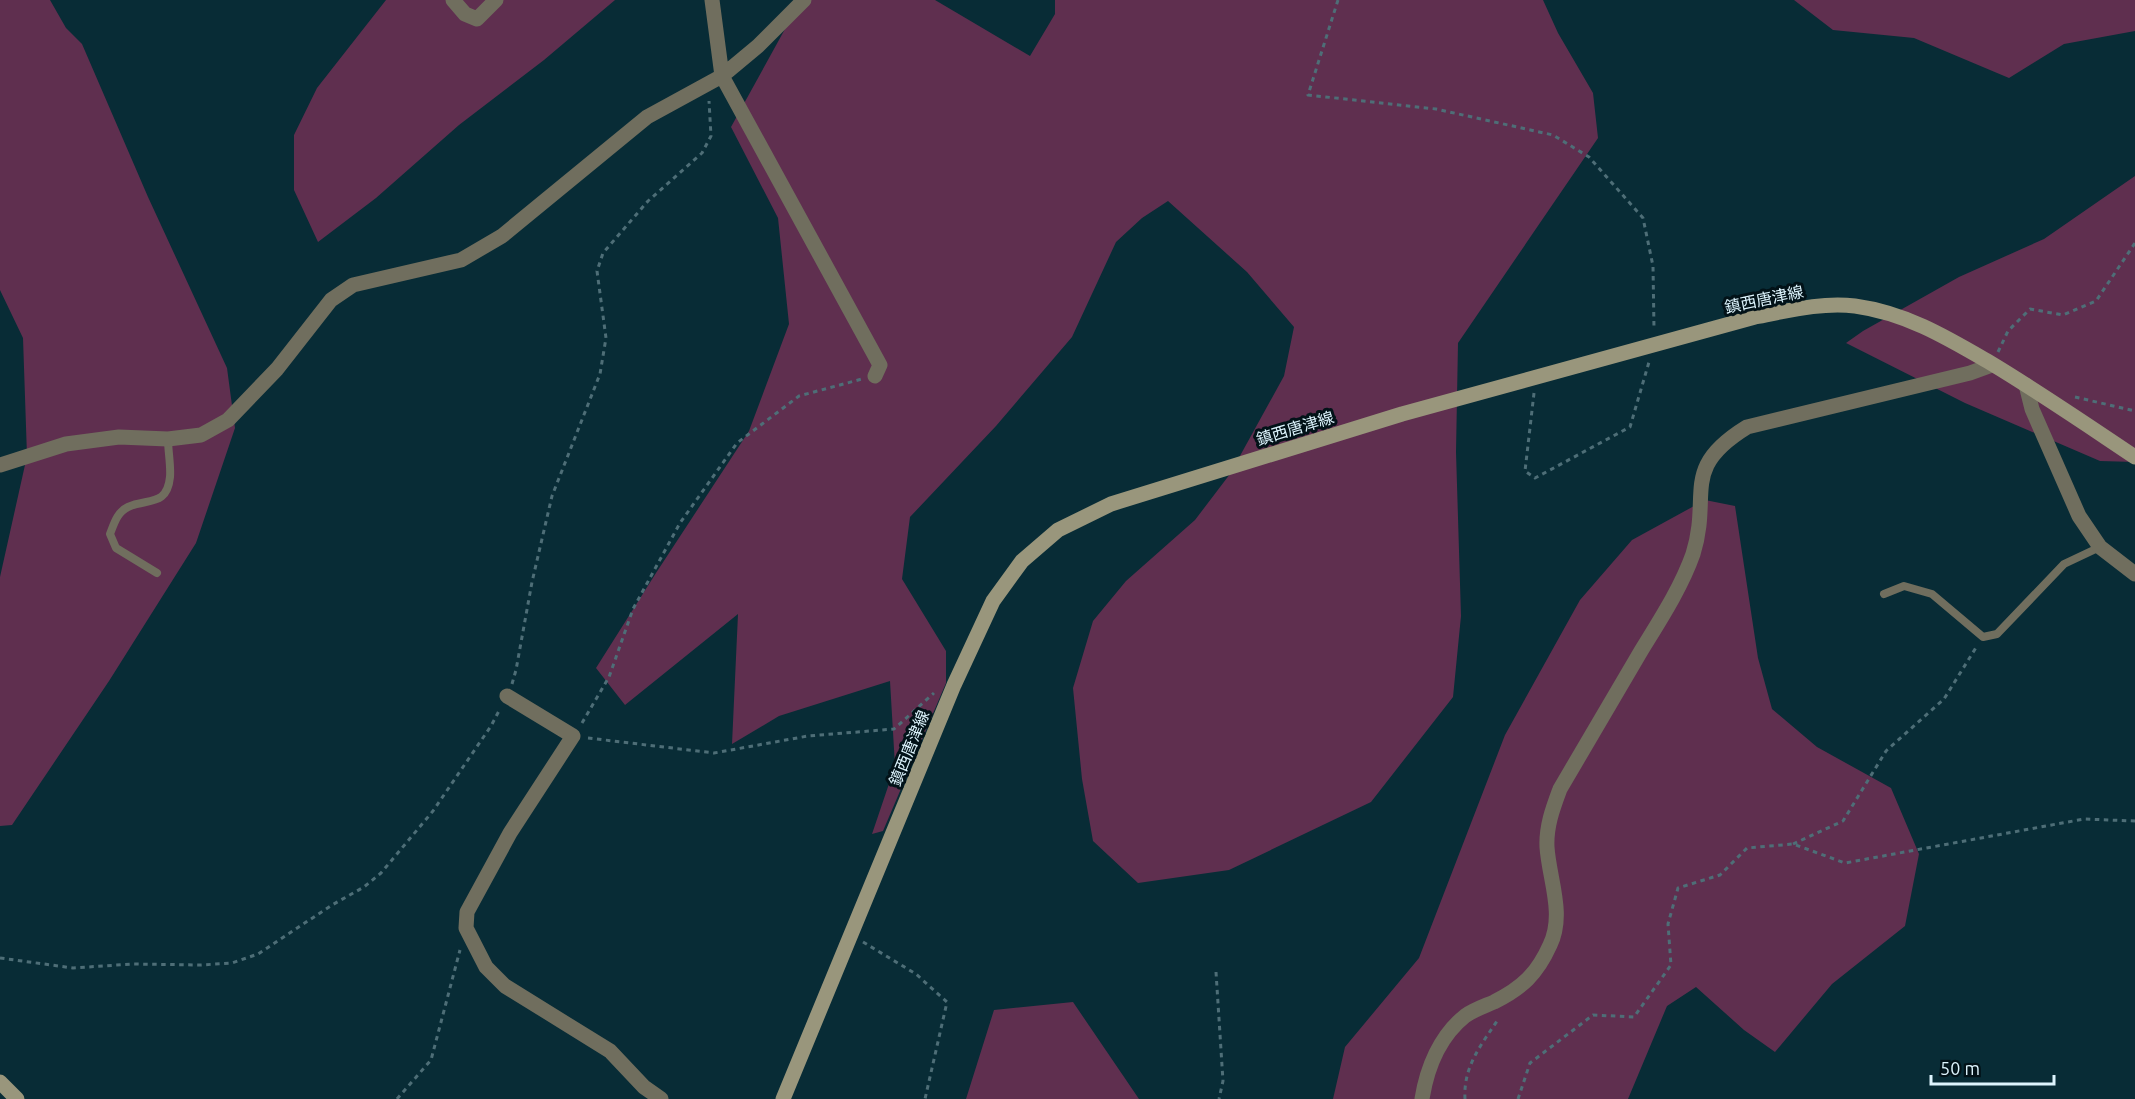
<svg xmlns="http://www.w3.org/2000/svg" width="2135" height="1099" font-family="Ubuntu,'Noto Sans JP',sans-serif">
<rect width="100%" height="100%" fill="#082c36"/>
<path fill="#5f2f4f" d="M0,0H50L66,28L82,44L148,197L227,368L235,428L196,543L109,681L12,825L0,826V577L27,456L23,338L0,290Z
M386,0H615L544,60L459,125L376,198L318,242L294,190V135L317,88Z
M801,0H935L1030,56L1055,14V0H1543L1558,33L1593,93L1598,138L1458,343L1456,452L1461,616L1453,697L1371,802L1229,870L1138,883L1093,841L1082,779L1073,688L1093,621L1126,581L1195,520L1230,474L1284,376L1294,327L1247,272L1168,201L1142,218L1116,242L1072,337L996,426L910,517L902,579L946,651V683L883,831L872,834L895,766L890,681L779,716L732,744L738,614L625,705L596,668L656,573L749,431L789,324L778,218L731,127Z
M1794,0H2135V31L2064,44L2009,78L1914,38L1833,30Z
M2135,176V462L2100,461L1965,403L1846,343L1863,331L1959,277L2044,239Z
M1705,500L1735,506L1758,658L1772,709L1817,747L1891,788L1919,854L1905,926L1832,984L1775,1052L1744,1030L1696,987L1667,1006L1628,1099H1333L1345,1047L1419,958L1505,735L1580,600L1632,540Z
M1073,1002L1139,1099H966L994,1010Z"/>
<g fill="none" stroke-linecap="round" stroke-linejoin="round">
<path stroke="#4e6e77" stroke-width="3" stroke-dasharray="4.5 4.5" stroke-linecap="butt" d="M1338,0L1308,95L1436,109L1553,135L1589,157L1643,218L1653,266L1654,329
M1998,352L2008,331L2030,309L2063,315L2096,301L2135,243
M1534,393L1525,471L1535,478L1630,427L1649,362
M2075,397L2135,411
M512,684L516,670L532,582L552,496L600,374L606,338L597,271L603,253L648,201L702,153L711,136L709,101
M582,723L609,677L633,609L680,523L737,443L799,396L862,379
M588,738L714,753L808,736L894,729L934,693
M1793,844L1843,821L1886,751L1944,699L1977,646
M863,942L916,974L947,1002L925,1099
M0,958L73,968L133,964L201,965L232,963L258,954L332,905L364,887L381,873L433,811L491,726L500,709
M1216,972L1223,1081L1219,1099
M397,1099L431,1060L460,950
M1465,1099C1463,1066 1482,1044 1499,1018
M1518,1099L1530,1063L1593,1015L1634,1017L1671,965L1668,924L1678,888L1720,875L1747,848L1793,844L1845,863L2084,819L2135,821"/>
<path stroke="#706e5e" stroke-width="8" d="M157,573L116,548L110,534C114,524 117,512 128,507C147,498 167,507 170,477C171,465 168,451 168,439
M1884,594L1904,586L1932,594L1983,637L1997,634L2064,564L2100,547"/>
<path stroke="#706e5e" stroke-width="15" d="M453,0L465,14L477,19L496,0
M712,0L722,76L880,365L875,376
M2026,385L2032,409L2079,516L2100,547L2135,574
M0,465L66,444L119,437L168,439L201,435L228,420L277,369L331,300L353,285L461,260L502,236L647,117L722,76L758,46L804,0
M507,696L573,736L510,833L467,912L466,928L486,967L505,986L610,1051L644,1087L661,1099
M1422,1099C1427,1068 1440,1036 1465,1016C1473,1010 1485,1006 1494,1002C1522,988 1537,974 1550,945C1565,914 1549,879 1547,847C1546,826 1553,808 1560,789C1587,743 1614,697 1641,651C1660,620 1681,588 1693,554C1712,493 1679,469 1747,427L1970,373L1992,365"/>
<path stroke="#99967c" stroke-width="15" d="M0,1082L17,1099
M783,1099L954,685L993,601L1022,561L1058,530L1111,504L1402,414L1755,317C1787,311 1821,302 1855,306C1906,313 1946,337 1989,362C2039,392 2087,425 2135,457"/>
</g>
<g text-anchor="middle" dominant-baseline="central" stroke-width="6" stroke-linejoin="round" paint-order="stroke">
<g font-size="16" fill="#ddf4fd" stroke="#021218">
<text transform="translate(1764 299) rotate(-12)">鎮西唐津線</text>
<text transform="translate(1295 428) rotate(-17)">鎮西唐津線</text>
<text transform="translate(909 748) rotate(-68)">鎮西唐津線</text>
</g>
</g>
<path d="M1931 1075v9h123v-9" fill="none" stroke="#ddf4fd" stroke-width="3"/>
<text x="1940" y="1075" font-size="18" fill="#ddf4fd" stroke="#021218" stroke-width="4.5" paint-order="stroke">50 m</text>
</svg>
